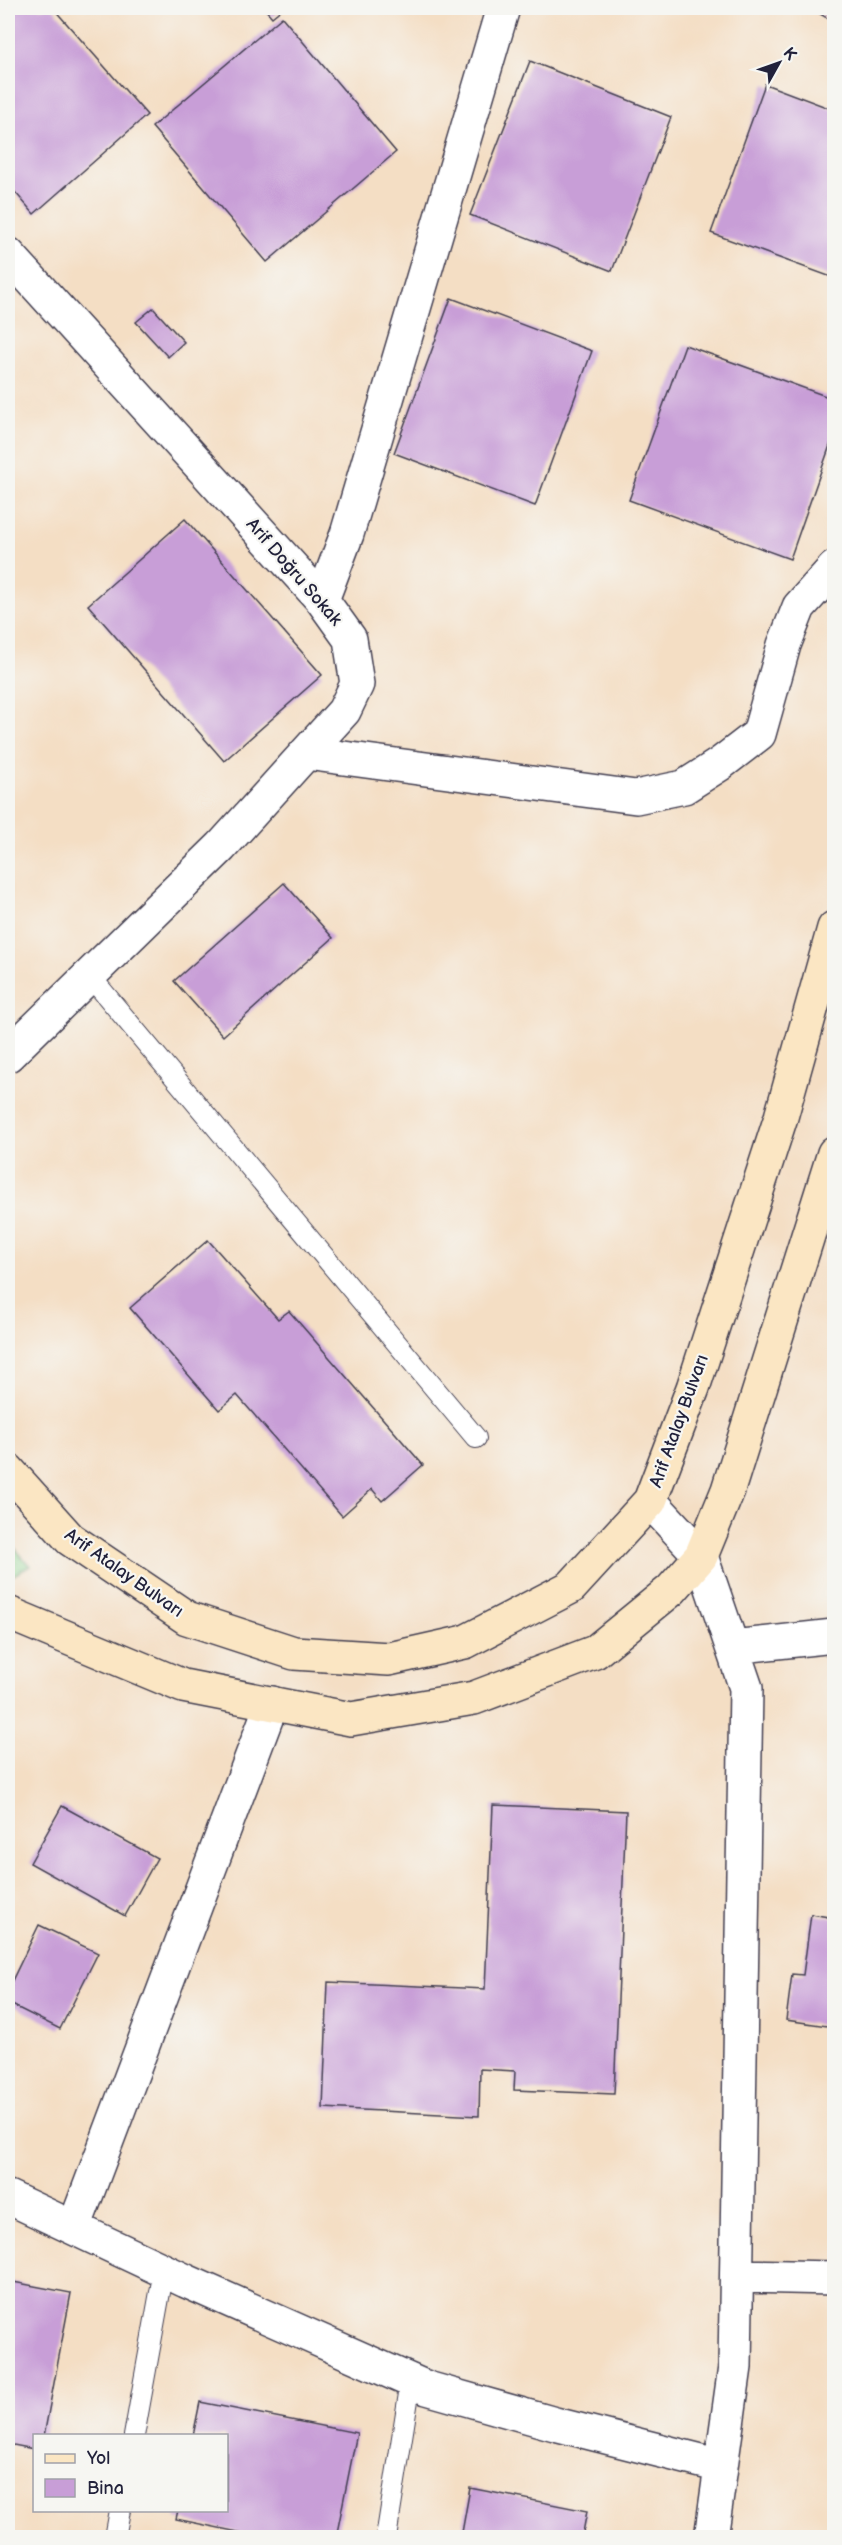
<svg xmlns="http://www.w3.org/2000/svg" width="842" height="2545" font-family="'Balsamiq Sans',sans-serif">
<defs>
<pattern id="grass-dots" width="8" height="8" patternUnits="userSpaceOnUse" patternTransform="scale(1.5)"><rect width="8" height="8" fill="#8dd28c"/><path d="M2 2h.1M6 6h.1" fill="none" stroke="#79b47a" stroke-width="1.8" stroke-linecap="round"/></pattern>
</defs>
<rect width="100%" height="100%" fill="#f6f6f2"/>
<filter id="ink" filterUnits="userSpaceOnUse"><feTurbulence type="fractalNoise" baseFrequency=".0167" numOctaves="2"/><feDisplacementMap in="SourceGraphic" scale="12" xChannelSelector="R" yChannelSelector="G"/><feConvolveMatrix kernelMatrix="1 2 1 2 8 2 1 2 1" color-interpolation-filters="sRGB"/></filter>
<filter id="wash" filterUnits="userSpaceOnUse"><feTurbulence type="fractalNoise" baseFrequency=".008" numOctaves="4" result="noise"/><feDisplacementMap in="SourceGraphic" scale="24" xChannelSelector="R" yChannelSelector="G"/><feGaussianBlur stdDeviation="1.35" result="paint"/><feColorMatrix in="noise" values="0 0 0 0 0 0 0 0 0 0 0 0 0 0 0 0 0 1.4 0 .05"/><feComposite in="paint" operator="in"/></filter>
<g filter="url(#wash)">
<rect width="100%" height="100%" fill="#f4dec4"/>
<path fill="url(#grass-dots)" stroke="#587a64" stroke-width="1.5" d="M8,1540L30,1566L8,1578Z"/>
<g id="blocks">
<path fill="#c89ed7" d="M8,8H53L147,115L34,214L8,184Z
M264,8H283L272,17Z
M810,8H834V30L831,29L834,22Z
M282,17L396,152L267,262L152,127Z
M530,61L671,117L612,271L470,215Z
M765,84L834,110V278L711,233Z
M451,298L592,351L535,506L394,453Z
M153,308L184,342L168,357L136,322Z
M685,345L834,399V434L790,559L629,500Z
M185,519L322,675L224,761L88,605Z
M284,883L333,938L223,1036L174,981Z
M208,1240L278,1319L289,1311L423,1465L382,1501L372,1489L342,1516L237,1395L219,1410L130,1308Z
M493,1805L626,1811L614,2094L514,2090L515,2071L480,2069L479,2116L323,2108L328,1982L485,1989Z
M62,1806L157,1858L125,1916L30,1863Z
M811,1914L834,1918V2027L786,2020L792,1974L803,1975Z
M39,1925L98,1953L60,2029L8,2003V1989Z
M8,2281L71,2293L44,2436H34V2449L8,2444Z
M200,2402L357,2433L336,2538H267L176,2519L178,2510H226V2436H193Z
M470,2488L587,2511L582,2538H461Z"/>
</g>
</g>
<g filter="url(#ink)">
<use href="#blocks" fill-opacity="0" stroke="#423e50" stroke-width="1.5"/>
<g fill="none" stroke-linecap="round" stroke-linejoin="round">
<g stroke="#423e50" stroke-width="22">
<path id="lane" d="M89,975L476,1438
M134,2436L164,2270
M115,2538L120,2510
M386,2538L411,2381"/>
</g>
<g stroke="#423e50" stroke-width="36">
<path id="street" d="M8,254L322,600L350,639L357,684L344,711L221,847L8,1055
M322,600L347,534L503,8
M306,753L636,797L684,787L720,764L759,734L784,645L799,607L834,568
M650,1501L701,1556L746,1688L735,2367L711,2538
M732,1647L834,1636
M8,2197L186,2281L427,2388L555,2424L721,2466
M74,2228L272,1703
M737,2276L834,2278"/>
</g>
<g stroke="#423e50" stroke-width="36">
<path id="secondary" d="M8,1470L70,1539L187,1618L294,1653L389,1659L465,1642L571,1587L650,1501L693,1388L781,1117L834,928
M8,1613L183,1686L351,1719L474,1698L595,1652L671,1590L701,1556L728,1490L834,1153"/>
</g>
<use href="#lane" stroke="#fff" stroke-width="20"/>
<use href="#street" stroke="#fff" stroke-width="33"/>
<use href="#secondary" stroke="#fbe6c3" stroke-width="33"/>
</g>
</g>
<g text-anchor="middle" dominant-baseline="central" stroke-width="4.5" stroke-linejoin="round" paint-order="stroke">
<g font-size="18" fill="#22223b" stroke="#f6f6f2">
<text transform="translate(294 572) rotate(49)">Arif Doğru Sokak</text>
<text transform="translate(679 1421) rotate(-70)">Arif Atalay Bulvarı</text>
<text transform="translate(124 1573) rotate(35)">Arif Atalay Bulvarı</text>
</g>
</g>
<rect width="842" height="2545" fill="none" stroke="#f6f6f2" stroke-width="30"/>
<rect x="33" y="2434" width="195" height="78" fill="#f6f6f2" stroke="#a1a1a9" stroke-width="1.5"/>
<rect x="45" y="2454" width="30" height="9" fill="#fbe6c3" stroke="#a1a1a9" stroke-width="1.5"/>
<text x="87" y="2464" font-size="18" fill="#22223b">Yol</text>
<rect x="45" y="2479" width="30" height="18" fill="#c89ed7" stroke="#a1a1a9" stroke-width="1.5"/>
<text x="87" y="2494" font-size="18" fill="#22223b">Bina</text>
<g transform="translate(779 63) rotate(50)" stroke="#f6f6f2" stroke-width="4.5" paint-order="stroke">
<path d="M0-4.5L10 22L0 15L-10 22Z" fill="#22223b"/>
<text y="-9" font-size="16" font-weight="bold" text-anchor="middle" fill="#22223b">K</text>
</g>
</svg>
